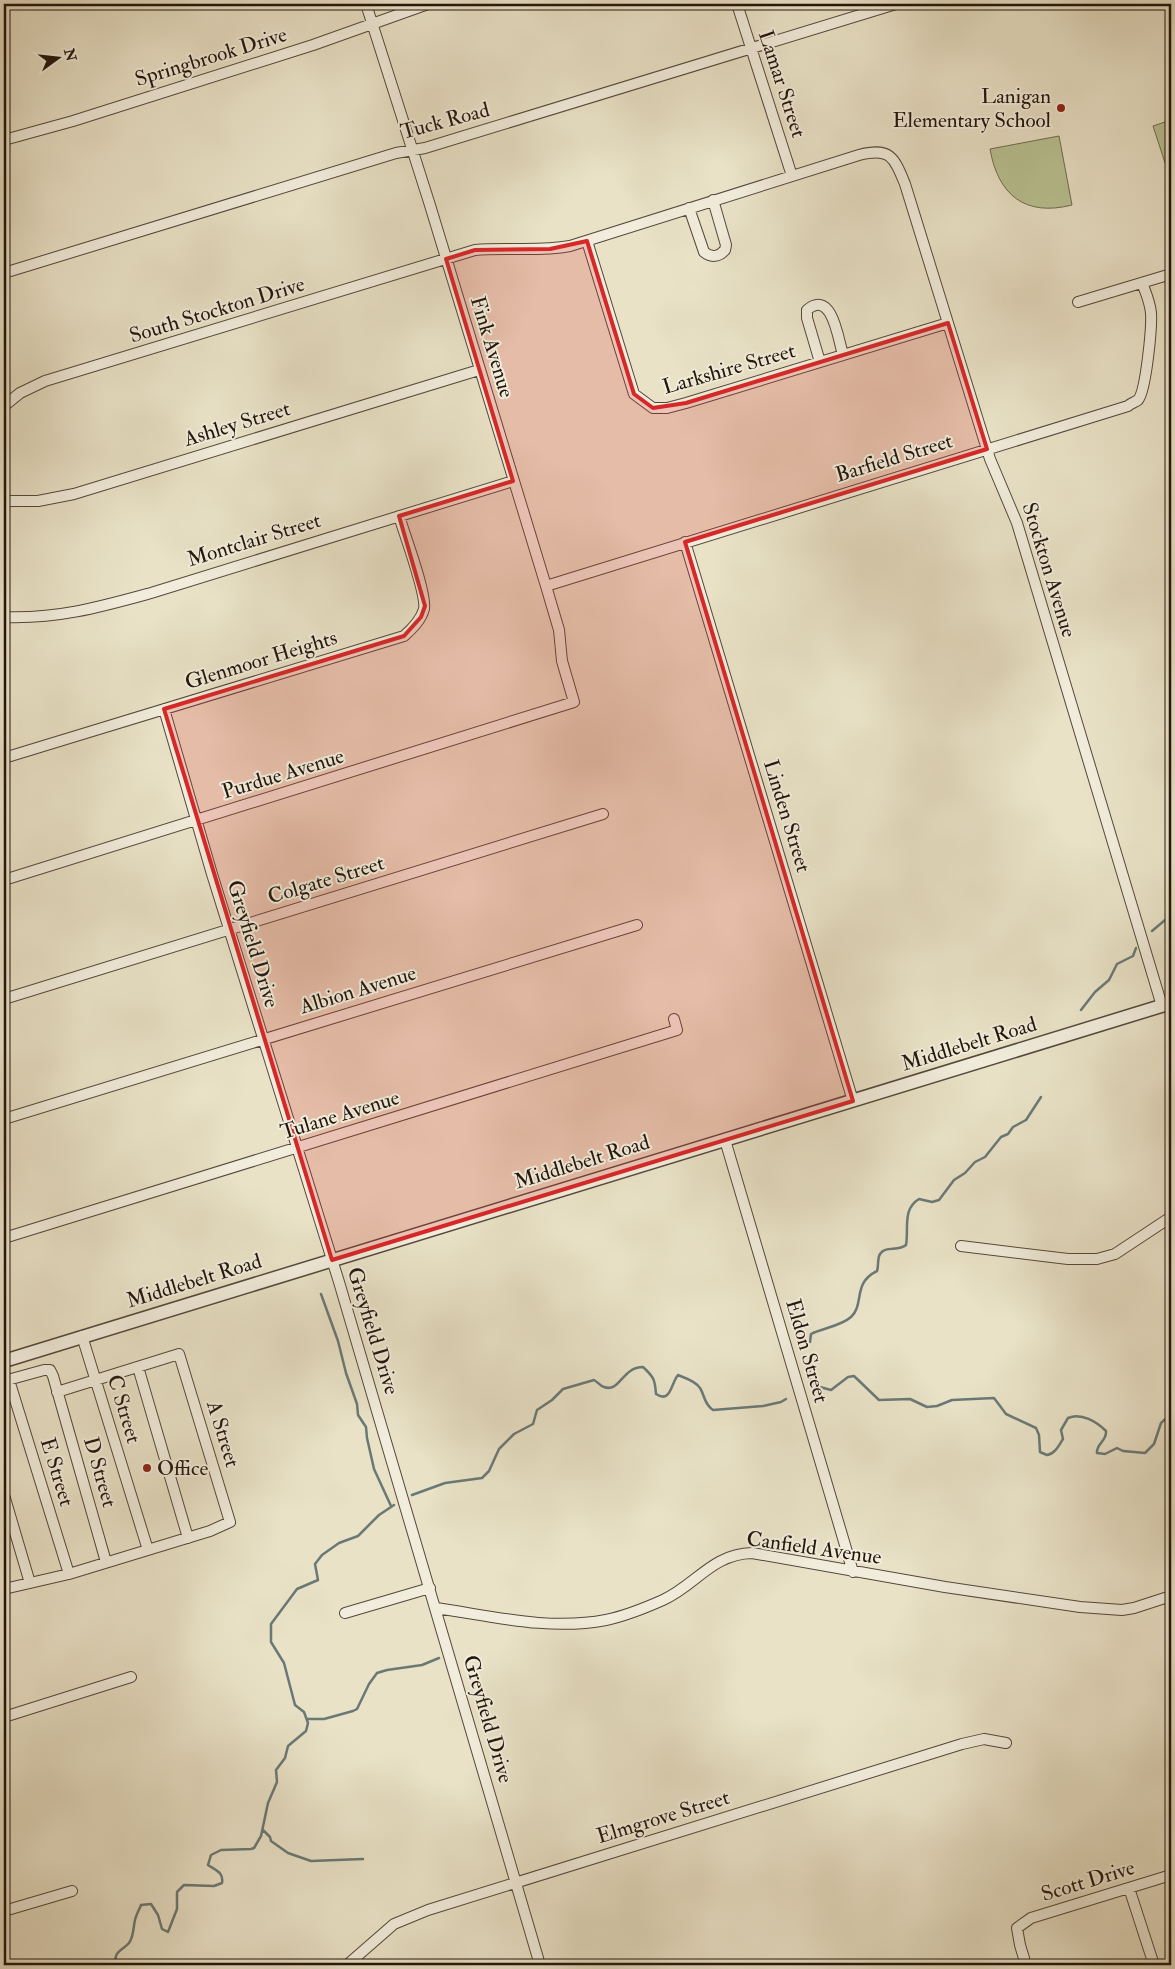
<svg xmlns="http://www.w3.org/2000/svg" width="1175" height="1969" font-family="'IM FELL Double Pica',serif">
<rect width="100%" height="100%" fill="#e9e2c7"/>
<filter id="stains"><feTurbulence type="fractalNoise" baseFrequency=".004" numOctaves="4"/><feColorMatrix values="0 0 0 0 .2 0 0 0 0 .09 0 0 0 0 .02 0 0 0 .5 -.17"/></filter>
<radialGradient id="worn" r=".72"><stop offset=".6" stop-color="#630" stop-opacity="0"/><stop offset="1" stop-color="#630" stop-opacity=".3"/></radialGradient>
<path fill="#b9c293" stroke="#6e6c50" d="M1171,120V177L1170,178L1153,126Z
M1059,136L1072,205C1025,217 998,195 990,149Z"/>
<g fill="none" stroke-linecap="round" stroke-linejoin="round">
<path stroke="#6a7976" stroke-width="2.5" d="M1152,931L1171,915
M1081,1010L1095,992L1109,980L1117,964L1133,956L1136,948
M321,1294L338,1341L346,1373L357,1404L358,1415L366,1427L367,1438L374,1469L391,1506
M810,1342L811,1334C823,1328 841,1326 851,1317C865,1304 852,1283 877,1271C879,1265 877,1259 880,1254C886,1245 898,1252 906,1245C909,1229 902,1209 919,1199L932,1202L939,1200L954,1180L965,1173L975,1162L985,1157L1001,1137L1008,1134L1013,1127L1026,1120L1041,1097
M811,1354C807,1364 811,1372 810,1382L815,1387
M813,1388L820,1387L831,1390L848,1377L854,1376L879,1400L910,1399L927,1407L937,1406L952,1400L994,1398L1006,1414L1036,1428L1039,1435L1040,1452L1047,1455C1055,1454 1059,1445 1063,1439L1061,1430L1068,1418C1081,1412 1097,1422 1106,1431C1107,1441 1096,1444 1097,1453L1105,1454L1117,1448L1123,1451L1145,1453L1154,1444L1161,1423L1171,1414
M412,1495L445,1483L482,1478L489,1471L499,1449L514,1434L533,1424L537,1410L552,1400L563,1389L594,1380C598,1382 600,1386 604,1387C620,1393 622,1367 643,1367C654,1377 655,1380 656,1394C671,1404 671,1383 678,1375C685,1378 696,1381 700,1388C705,1396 704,1404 713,1410L763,1406L781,1402L786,1399
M307,1719H324L353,1711L357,1709L369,1684L377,1673L387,1670L422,1665L439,1658
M263,1830L270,1837L271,1841L288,1853L311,1861L363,1859
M116,1965C113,1951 122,1951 129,1943C134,1936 133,1928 135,1920C136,1915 139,1910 141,1905L151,1904L158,1915L162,1929L168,1932L177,1909V1892L184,1885L214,1886L222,1883C224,1872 215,1870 208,1865L211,1855L221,1850L251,1849L254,1848L261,1836L268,1803L277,1782L276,1770L285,1758L288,1746L306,1731L308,1723L304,1712L295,1705L284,1663L271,1642V1624L297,1589L318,1580L315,1564L322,1555L339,1543L358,1536L379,1515L394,1505"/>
<g stroke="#54483b" stroke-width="12">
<path id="minor" d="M737,4L792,176
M4,140L73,121L313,45L428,4
M689,208L704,252C711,258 719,257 725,250L726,245L713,200
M587,241L634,394L653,408H667L686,403L948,323
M4,273L396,153L425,148L896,4
M1078,302L1171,274
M820,362L807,318V310C832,289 838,338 843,355
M4,406L20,393L45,381L475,250C508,247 537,252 570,246L859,155C890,147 894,157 905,184L990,459L1017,523L1162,1006
M4,501H38L74,494L479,370
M685,542L853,1101
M546,586L1128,406C1130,404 1135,402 1138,400C1146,391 1152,327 1151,313C1150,302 1146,293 1142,283
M4,617C58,619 100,607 151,593L513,481
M164,709L212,874L339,1282L540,1965
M4,758L404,636C413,628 421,620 424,609C427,594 404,533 399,516
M4,880L574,702L562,661L559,630L546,586L429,202L366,4
M4,999L603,814
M4,1119L637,925
M725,1140L853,1572
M4,1238L677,1030L674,1019
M961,1246L1068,1259H1097L1115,1254L1171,1217
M82,1336L148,1550
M138,1367L188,1538
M9,1380L69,1574
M4,1381L44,1370H50L53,1376L106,1562
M4,1495L30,1583
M4,1589L69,1574L210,1531L230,1522L179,1354L57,1392
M436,1608C492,1616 549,1631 606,1620C625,1616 645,1608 663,1600C696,1585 712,1554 752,1553L945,1587L1080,1607L1122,1610L1134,1608L1171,1596
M345,1613L430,1588
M4,1717L131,1677
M1129,1888L1154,1965
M4,1911L72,1891
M347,1965L394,1924L428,1910L962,1744L984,1739L1006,1743
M1026,1965L1020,1945L1017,1928L1031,1918L1171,1875"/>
</g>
<g stroke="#54483b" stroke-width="15">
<path id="tertiary" d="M4,1361L1171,1003"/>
</g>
<use href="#minor" stroke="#f1ecdb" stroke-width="10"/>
<use href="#tertiary" stroke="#f1ecdb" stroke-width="12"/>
</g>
<path fill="#d62828" fill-opacity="0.2" stroke="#d62828" stroke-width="4" stroke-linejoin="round" d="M587,241L634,394L653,408L686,403L948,323L987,449L685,542L853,1101L332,1260L164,709L404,636L421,617L425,606L399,516L513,481L446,259L475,250L550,249Z"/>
<g fill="#8f2418" stroke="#f1ecdb" stroke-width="2">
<circle cx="1061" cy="108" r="5"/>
<circle cx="147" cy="1468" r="5"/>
</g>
<g text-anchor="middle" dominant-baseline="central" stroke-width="4" stroke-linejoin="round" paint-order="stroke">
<g font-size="21" fill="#22150c" stroke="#f1ecdb">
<text transform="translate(211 57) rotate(-17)">Springbrook Drive</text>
<text transform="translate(782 84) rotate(72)">Lamar Street</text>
<text transform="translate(445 121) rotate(-15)">Tuck Road</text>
<text transform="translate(217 310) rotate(-17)">South Stockton Drive</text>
<text transform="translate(492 347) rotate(73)">Fink Avenue</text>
<text transform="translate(729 369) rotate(-16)">Larkshire Street</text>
<text transform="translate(237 424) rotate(-17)">Ashley Street</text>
<text transform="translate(894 458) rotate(-17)">Barfield Street</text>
<text transform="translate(254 540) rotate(-17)">Montclair Street</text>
<text transform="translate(1049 570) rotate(73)">Stockton Avenue</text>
<text transform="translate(261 660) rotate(-17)">Glenmoor Heights</text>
<text transform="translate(283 774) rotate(-17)">Purdue Avenue</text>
<text transform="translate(787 816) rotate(73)">Linden Street</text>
<text transform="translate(326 880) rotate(-17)">Colgate Street</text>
<text transform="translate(253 944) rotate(73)">Greyfield Drive</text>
<text transform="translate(358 990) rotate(-17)">Albion Avenue</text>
<text transform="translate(969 1044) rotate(-17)">Middlebelt Road</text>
<text transform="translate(340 1115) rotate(-17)">Tulane Avenue</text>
<text transform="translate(582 1162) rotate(-17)">Middlebelt Road</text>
<text transform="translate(194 1281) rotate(-17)">Middlebelt Road</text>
<text transform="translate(373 1331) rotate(73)">Greyfield Drive</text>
<text transform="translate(807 1351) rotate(74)">Eldon Street</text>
<text transform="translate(124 1409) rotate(73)">C Street</text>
<text transform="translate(223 1434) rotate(73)">A Street</text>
<text transform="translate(57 1472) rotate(73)">E Street</text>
<text transform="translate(100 1472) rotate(74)">D Street</text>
<text transform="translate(814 1548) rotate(8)">Canfield Avenue</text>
<text transform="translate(488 1719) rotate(74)">Greyfield Drive</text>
<text transform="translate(663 1817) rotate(-17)">Elmgrove Street</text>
<text transform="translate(1088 1881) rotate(-17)">Scott Drive</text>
</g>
<g font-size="21" fill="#22150c" stroke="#f1ecdb" text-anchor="end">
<text x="1051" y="96">Lanigan<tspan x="1051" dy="24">Elementary School</tspan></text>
<text x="157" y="1468" text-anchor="start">Office</text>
</g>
</g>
<rect width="1175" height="1969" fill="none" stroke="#e9e2c7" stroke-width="20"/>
<rect x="5" y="5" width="1165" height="1959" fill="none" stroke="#22150c" stroke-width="2.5"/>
<rect x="10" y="10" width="1155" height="1949" fill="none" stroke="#22150c"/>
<g transform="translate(58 58) rotate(75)" stroke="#f1ecdb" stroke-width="4" paint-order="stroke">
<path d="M0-4L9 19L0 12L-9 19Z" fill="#22150c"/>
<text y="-8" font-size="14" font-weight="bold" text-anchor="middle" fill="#22150c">N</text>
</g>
<rect width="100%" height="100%" filter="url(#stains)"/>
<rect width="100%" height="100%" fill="url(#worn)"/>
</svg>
